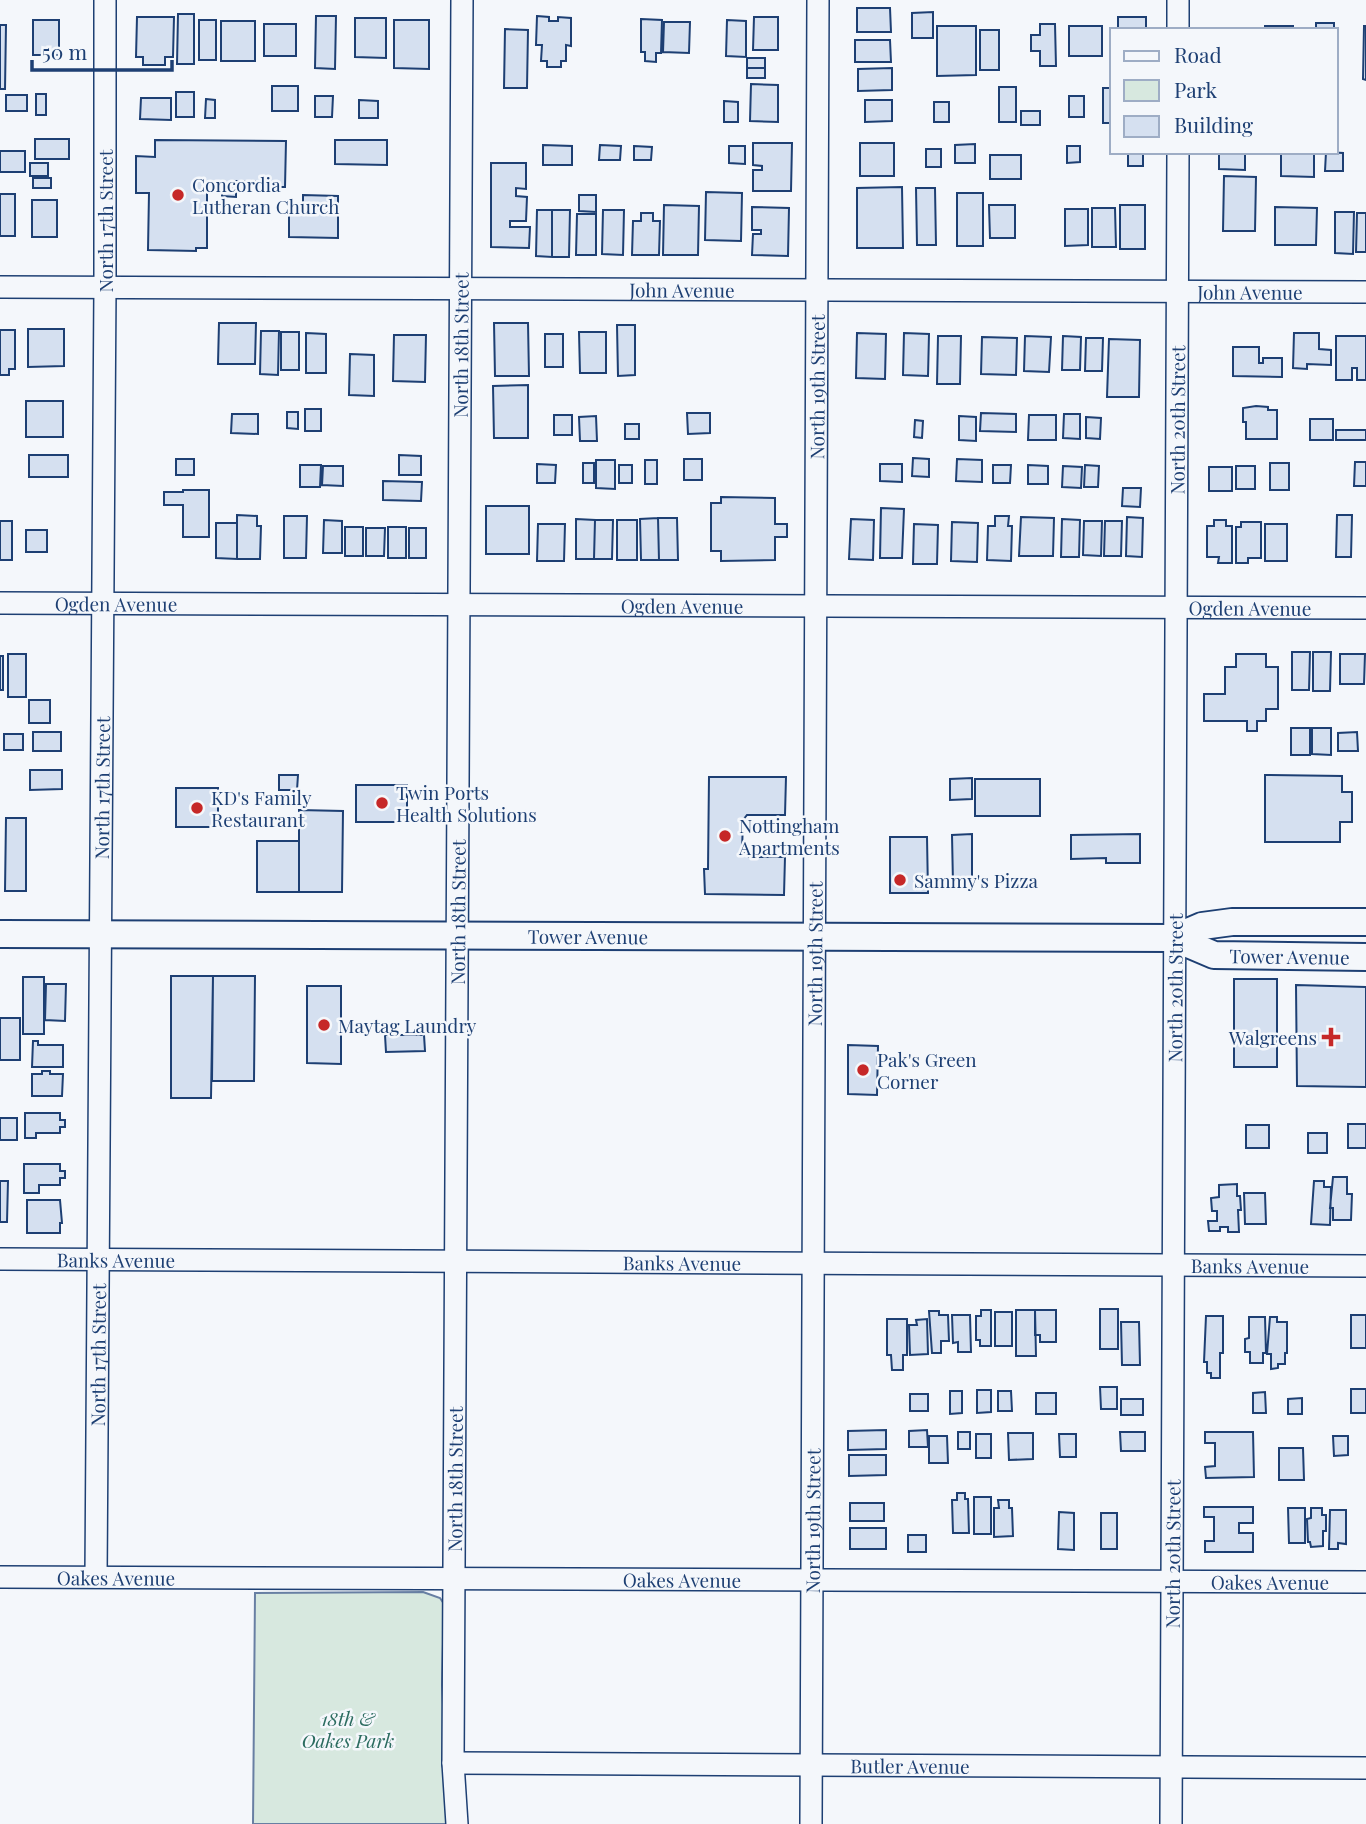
<svg xmlns="http://www.w3.org/2000/svg" width="1366" height="1824" font-family="'Playfair Display',serif">
<rect width="100%" height="100%" fill="#f4f7fb"/>
<path fill="#d7e8df" stroke="#687fa3" stroke-width="2" d="M423,1592L440,1598L444,1604L442,1685L449,1824H253L255,1593Z"/>
<path fill="#d5e0f0" stroke="#1d3f73" stroke-width="2" d="M857,8H890L891,32H857Z
M933,12V38H912V13Z
M178,14H194V64H177Z
M316,16H336L335,69L315,68Z
M537,16L549,17V21H558V17L571,18V46L566,45V61H561V67H547V61H541L542,45H536Z
M137,17H174L173,57H165V65H143V57H136Z
M754,17H778V50H753Z
M1118,17H1146V30H1118Z
M355,18H386V58L355,57Z
M641,19L662,20L661,53H656V62L645,61V52H641Z
M33,20H59V55H33Z
M199,20H216V60H199Z
M394,20H429V69L394,68Z
M727,20L746,21V57L726,56Z
M221,21H255V61H221Z
M664,22H690L689,53L663,52Z
M1316,23H1334V30H1316Z
M264,24H296V56H264Z
M1040,24H1055L1056,66H1040V51H1031V35H1040Z
M0,25H6L5,89H0Z
M937,26H976V75L937,76Z
M1069,26H1102V56H1069Z
M1265,26H1293V30H1265Z
M1364,26H1366V80L1363,79Z
M505,29L528,30L527,88H504Z
M980,30H999V70H980Z
M855,40H890L891,62H855Z
M747,58H765V68H747Z
M747,68H765V78H747Z
M892,68V90L858,91V69Z
M751,84L778,85V122L750,121Z
M272,86H298V111H272Z
M999,87H1016V122H999Z
M1103,88H1112V123H1103Z
M176,92H194V117H176Z
M36,94H46V115H36Z
M6,95H27V111H6Z
M315,96H333L332,117H315Z
M1069,96H1084V117H1069Z
M141,98H171V120L140,119Z
M206,99L215,100V118H205Z
M359,100L378,101V118H359Z
M865,100H892V121L865,122Z
M724,101L738,102V122H724Z
M934,102H949V122H934Z
M1021,111H1040V125H1021Z
M35,139H69V159H35Z
M155,140L286,141L285,187H255V181H236V197L222,196V191H207V248H196V251L148,250L149,193H136V156L155,157Z
M335,140H387V165L335,164Z
M753,143H792L791,191H753V170H762V166L753,165Z
M860,143H894V176H860Z
M975,144V163H955V145Z
M543,145L572,146V165H543Z
M600,145L621,146L620,160H599Z
M634,146L652,147L651,160H634Z
M729,146H745V164L729,163Z
M1067,146H1080V162L1067,163Z
M926,149H941V167H926Z
M0,151H25V172H0Z
M1128,152H1143V166H1128Z
M1219,152H1245V170L1219,169Z
M1281,152H1314V177L1281,176Z
M1326,152L1343,153V171H1325Z
M990,155H1021V179H990Z
M30,163H48V176H30Z
M491,163H526V189L516,188V196L527,197L526,221H510V227H530L529,248L491,247Z
M1224,176L1256,177L1255,231H1223Z
M33,178H51V188H33Z
M902,187L903,248H857V188Z
M916,188H935L936,245H917Z
M706,192L742,193L741,241L705,240Z
M957,193H983V246H957Z
M0,194H15V236H0Z
M303,195L338,196V238L289,237V209L303,210Z
M579,195H596V212L579,211Z
M32,200H57V237H32Z
M664,205L699,206L698,255H663Z
M989,205H1015V238H990Z
M1120,205H1145V249H1120Z
M752,207L789,208L788,256L752,255L753,234H761V230H752Z
M1275,207L1317,208L1316,245H1275Z
M1092,208H1115L1116,247H1092Z
M1065,209H1088V245L1065,246Z
M537,210H552V257L536,256Z
M552,210H570L569,257H552Z
M603,210H624L623,255L602,254Z
M1335,212H1354L1353,254L1335,253Z
M641,213H653V221H660L659,255H632L633,221H641Z
M1357,213H1366V252H1356Z
M577,214H596V255H576Z
M219,323H256L255,364H218Z
M494,323H528L529,376H495Z
M617,325H635V375L618,376Z
M28,329H64V366L28,367Z
M0,330H15V369H9V375H0Z
M261,331H279L278,375L260,374Z
M281,332H299V370H281Z
M579,332H606V373H580Z
M306,333L326,334V373H306Z
M857,333L886,334L885,379L856,378Z
M904,333L929,334L928,376L903,375Z
M1294,333H1319V349L1331,350V365L1307,364V369L1293,368Z
M545,334H563V367H545Z
M394,335H426L425,382L393,381Z
M938,336H961L960,384H937Z
M1025,336L1051,337L1049,372L1024,371Z
M1063,336L1081,337L1080,370H1062Z
M1336,336H1366V380H1357V368H1352V380H1336Z
M982,337L1017,338L1016,375L981,374Z
M1086,338H1103L1102,371H1085Z
M1109,339L1140,340L1139,397H1107Z
M1233,347H1259V363H1263V358H1282V377L1233,376Z
M350,354L374,355V396L349,395Z
M528,385V438H494L493,386Z
M26,401H63V437H26Z
M1256,406L1268,407V410H1277V439H1246V422H1243V408Z
M305,409H321V431H305Z
M287,412H298V429L287,428Z
M687,413H710V433L688,434Z
M981,413L1016,414V432L980,431Z
M232,414H258V434L231,433Z
M1064,414H1080V439L1063,438Z
M554,415H572V435H554Z
M1029,415H1056V440H1028Z
M596,416L597,441H580L579,417Z
M959,416L976,417V441L959,440Z
M1086,417L1101,418L1100,439L1086,438Z
M1310,419H1333V440H1310Z
M915,420L923,421L922,438L914,437Z
M625,424H639V439H625Z
M1336,430H1366V440H1336Z
M29,455H68V477H29Z
M399,455L421,456V475H399Z
M913,458L929,459V477L912,476Z
M176,459H194V475H176Z
M684,459H702V480H684Z
M957,459L982,460V482L956,481Z
M596,460H615V489L596,488Z
M645,460H657V484H645Z
M1355,462H1366V486H1354Z
M583,463H594V483H583Z
M1270,463H1289V490H1270Z
M537,464L556,465L555,483H537Z
M880,464H902V482L880,481Z
M300,465H321L320,487H300Z
M619,465H632V483H619Z
M993,465H1011L1010,483H993Z
M1028,465L1048,466V484H1028Z
M1085,465L1099,466L1098,487H1084Z
M323,466H343V486L322,485Z
M1063,466L1082,467L1081,488L1062,487Z
M1236,466H1255V489H1236Z
M1209,467H1232V491H1209Z
M383,481L422,482L421,501L383,500Z
M1123,488H1141L1140,507L1122,506Z
M183,490H209V537H183V505H164V492H183Z
M721,497L775,498V524H787V537H775V560L721,561V551H711V503H721Z
M486,506H529V554H486Z
M881,508L904,509L902,558H880Z
M237,515L257,516V526H261L260,559H237Z
M1337,515H1352L1351,557H1336Z
M284,516H307L306,558H284Z
M995,516H1009L1008,526H1012L1011,561L987,560L988,526H995Z
M1021,517L1054,518L1053,556H1019Z
M1127,517L1143,518L1142,557L1126,556Z
M658,518H677L678,560H659Z
M658,518L659,560H641L640,519Z
M576,519L595,520L594,559H576Z
M851,519L874,520L873,560L849,559Z
M1062,519L1080,520L1079,557H1061Z
M324,520L342,521V553H323Z
M595,520H613L612,559H594Z
M617,520H637V560H617Z
M1214,520H1226V526H1232V563H1218L1219,557H1207V526H1214Z
M0,521H12V560H0Z
M1084,521H1102L1101,556L1083,555Z
M1105,521H1122L1121,556H1104Z
M952,522L978,523L977,562L951,561Z
M1241,522H1261V558H1248V563H1236V527H1241Z
M216,523H237V559L216,558Z
M538,524H565L564,561H537Z
M914,524L938,525L937,564H913Z
M1265,524H1287V561H1265Z
M345,527H363V556H345Z
M388,527H406V558H388Z
M366,528H385L384,556H366Z
M409,528H426V558H409Z
M26,530H47V552H26Z
M1292,652H1310L1309,690H1292Z
M1313,652H1331L1330,691H1313Z
M8,654H26V697H8Z
M1236,654H1266V667H1278V709H1266V721H1257V731H1247V721H1204V694H1225V667H1236Z
M1340,654H1365L1364,684H1340Z
M0,656H3V690H0Z
M29,700H50V723H29Z
M1291,728H1310V755H1291Z
M1312,728H1331V755L1312,754Z
M33,732H61V751H33Z
M1357,732L1358,751H1338V733Z
M4,734H23V750H4Z
M30,770H62V789L30,790Z
M279,775H298L297,790H279Z
M1265,775L1342,776V792H1352V822H1340V842H1265Z
M709,777H786L785,815H747L743,820L742,851L749,857H785L784,895L705,894L704,869H708Z
M972,778V799L950,800V779Z
M975,779H1040V816H975Z
M356,785H407V822H356Z
M176,788H218V827H176Z
M299,810L343,811L342,892H299Z
M6,818H26V891H5Z
M972,834V884H953L952,835Z
M1140,834V863H1106V858L1071,859V835Z
M890,837H927L928,893H890Z
M257,841H299V892H257Z
M171,976H213L211,1098H171Z
M213,976H255L254,1081H212Z
M23,977H44V1034H23Z
M1234,979H1277V1067H1234Z
M46,984H66L65,1021L45,1020Z
M1296,985L1366,987V1087L1297,1086Z
M307,986H341V1064L307,1063Z
M0,1018H20V1060H0Z
M385,1035H424L425,1051L386,1052Z
M33,1041H38V1045H63V1067H32Z
M848,1045L878,1046L877,1095L848,1094Z
M42,1071H50V1074H63L62,1096H32V1074H42Z
M25,1113H60V1120H65V1127H60V1133H36V1138H25Z
M0,1118H17V1140H0Z
M1348,1124H1366V1148H1348Z
M1246,1125H1269V1148H1246Z
M1308,1133H1327V1153H1308Z
M24,1164H60V1171H65V1178H60V1185H39V1193H24Z
M1333,1177H1347V1194H1352L1351,1220H1333V1208H1330Z
M0,1181H8L7,1222H0Z
M1314,1181H1324V1187H1331L1330,1225L1311,1224Z
M1237,1184V1196H1240L1241,1210H1238L1239,1232H1228V1227H1220V1231H1209L1208,1221H1217V1211H1212L1211,1198L1219,1197V1185Z
M1244,1193H1265L1266,1224H1245Z
M27,1200H60L62,1223H60V1233H27Z
M1100,1309H1118V1349H1100Z
M981,1310H991V1346H980V1340H976V1316H981Z
M1016,1310H1035L1036,1356H1016Z
M1035,1310H1056V1342H1040V1335H1035Z
M929,1311H939V1315H948L949,1341H941V1353H932Z
M995,1312H1012V1346H995Z
M952,1315H970L971,1352H958V1342L953,1343Z
M1351,1315H1366V1348H1351Z
M1206,1316H1223V1353H1220V1378H1211V1373H1207V1362H1204Z
M1249,1317H1265L1266,1353H1263V1363H1250V1352H1245V1339L1249,1338Z
M1270,1317H1277V1322H1287V1353H1285V1364H1278V1368L1271,1369V1354H1267Z
M887,1319H907V1355H903V1370H892L891,1355H887Z
M927,1319L928,1354L910,1355L909,1325H917L916,1320Z
M1121,1322H1139L1140,1365H1122Z
M1100,1387H1117V1409H1101Z
M1351,1389H1366V1413H1351Z
M977,1390H991V1412L977,1413Z
M950,1391H962V1413L950,1414Z
M998,1391H1011L1012,1411H998Z
M1265,1392L1266,1413H1253V1393Z
M1036,1393H1056V1414H1036Z
M910,1394H928V1411H910Z
M1302,1398V1414H1288V1399Z
M1121,1399H1143V1415H1121Z
M886,1430V1449L848,1450V1431Z
M927,1430L928,1447H909V1431Z
M958,1432H970V1449H958Z
M1120,1432H1145V1451H1121Z
M1205,1432H1253L1254,1477L1206,1478L1205,1467L1215,1466V1443H1205Z
M1008,1433H1033V1459L1009,1460Z
M976,1434H991V1458H976Z
M1059,1434H1076V1457H1060Z
M929,1436H947L948,1463H929Z
M1333,1436H1348V1455L1334,1456Z
M1279,1448H1303L1304,1480H1279Z
M849,1455H886V1475L849,1476Z
M957,1493H965V1499H968L969,1533H953L952,1500H957Z
M974,1497H991V1534H974Z
M998,1500H1009V1508H1012L1013,1536L994,1537V1508H999Z
M850,1503H884V1521H850Z
M1204,1507H1253V1523H1239V1533H1253V1552H1205V1541H1214V1517H1204Z
M1288,1508H1305V1543H1289Z
M1311,1508H1322V1515H1326V1531H1323V1546L1311,1547L1310,1542H1308L1307,1519L1311,1518Z
M1330,1510H1346V1544L1338,1543V1549H1329Z
M1059,1512L1074,1513V1550L1058,1549Z
M1101,1513H1117V1549H1101Z
M850,1528H886V1549H850Z
M908,1535H926V1552H908Z"/>
<g fill="none" stroke-linecap="round" stroke-linejoin="round">
<g stroke="#1d3f73" stroke-width="24">
<g id="minor">
<path d="M1178,30V0"/>
<path id="s1" d="M0,287L1366,292"/>
<path id="s2" d="M0,603L1366,608"/>
<path id="s3" d="M0,1259L1366,1266"/>
<path id="s4" d="M0,1577L1366,1582"/>
<path id="s5" d="M96,1577L105,287V0"/>
<path id="s6" d="M453,1763L1366,1768"/>
<path id="s7" d="M457,1824L453,1763L462,0"/>
<path id="s8" d="M811,1824L818,0"/>
<path id="s9" d="M1171,1824L1178,152"/>
</g>
</g>
<g stroke="#1d3f73" stroke-width="30">
<g id="major">
<path id="s10" d="M0,934L1174,938L1214,955L1366,957"/>
<path d="M1174,938L1202,926L1232,922H1366"/>
</g>
</g>
<use href="#minor" stroke="#f4f7fb" stroke-width="21"/>
<use href="#major" stroke="#f4f7fb" stroke-width="26"/>
</g>
<g fill="#c62828" stroke="#f4f7fb" stroke-width="2.5">
<circle cx="178" cy="195" r="7"/>
<circle cx="382" cy="803" r="7"/>
<circle cx="197" cy="808" r="7"/>
<circle cx="725" cy="836" r="7"/>
<circle cx="900" cy="880" r="7"/>
<circle cx="324" cy="1025" r="7"/>
<path d="M1327.5 1026.5h7v7h7v7h-7v7h-7v-7h-7v-7h7z"/>
<circle cx="863" cy="1070" r="7"/>
</g>
<g text-anchor="middle" dominant-baseline="central" stroke-width="5" stroke-linejoin="round" paint-order="stroke">
<g font-size="19" fill="#1d3f73" stroke="#f4f7fb" text-anchor="start">
<text x="192" y="184">Concordia<tspan x="192" dy="22">Lutheran Church</tspan></text>
<text x="396" y="792">Twin Ports<tspan x="396" dy="22">Health Solutions</tspan></text>
<text x="211" y="797">KD's Family<tspan x="211" dy="22">Restaurant</tspan></text>
<text x="739" y="825">Nottingham<tspan x="739" dy="22">Apartments</tspan></text>
<text x="914" y="880">Sammy's Pizza</text>
<text x="338" y="1025">Maytag Laundry</text>
<text x="1317" y="1037" text-anchor="end">Walgreens</text>
<text x="877" y="1059">Pak's Green<tspan x="877" dy="22">Corner</tspan></text>
</g>
<g font-size="19" fill="#1d3f73" stroke="#f4f7fb">
<text stroke="none"><textPath href="#s5" startOffset="1356">North 17th Street</textPath></text>
<text stroke="none"><textPath href="#s1" startOffset="682">John Avenue</textPath></text>
<text stroke="none"><textPath href="#s1" startOffset="1250">John Avenue</textPath></text>
<text stroke="none"><textPath href="#s7" startOffset="1479">North 18th Street</textPath></text>
<text stroke="none"><textPath href="#s8" startOffset="1437">North 19th Street</textPath></text>
<text stroke="none"><textPath href="#s9" startOffset="1404">North 20th Street</textPath></text>
<text stroke="none"><textPath href="#s2" startOffset="116">Ogden Avenue</textPath></text>
<text stroke="none"><textPath href="#s2" startOffset="682">Ogden Avenue</textPath></text>
<text stroke="none"><textPath href="#s2" startOffset="1250">Ogden Avenue</textPath></text>
<text stroke="none"><textPath href="#s5" startOffset="789">North 17th Street</textPath></text>
<text stroke="none"><textPath href="#s7" startOffset="912">North 18th Street</textPath></text>
<text stroke="none"><textPath href="#s10" startOffset="588">Tower Avenue</textPath></text>
<text stroke="none"><textPath href="#s8" startOffset="870">North 19th Street</textPath></text>
<text stroke="none"><textPath href="#s10" startOffset="1293">Tower Avenue</textPath></text>
<text stroke="none"><textPath href="#s9" startOffset="836">North 20th Street</textPath></text>
<text stroke="none"><textPath href="#s3" startOffset="116">Banks Avenue</textPath></text>
<text stroke="none"><textPath href="#s3" startOffset="682">Banks Avenue</textPath></text>
<text stroke="none"><textPath href="#s3" startOffset="1250">Banks Avenue</textPath></text>
<text stroke="none"><textPath href="#s5" startOffset="222">North 17th Street</textPath></text>
<text stroke="none"><textPath href="#s7" startOffset="345">North 18th Street</textPath></text>
<text stroke="none"><textPath href="#s8" startOffset="303">North 19th Street</textPath></text>
<text stroke="none"><textPath href="#s9" startOffset="270">North 20th Street</textPath></text>
<text stroke="none"><textPath href="#s4" startOffset="116">Oakes Avenue</textPath></text>
<text stroke="none"><textPath href="#s4" startOffset="682">Oakes Avenue</textPath></text>
<text stroke="none"><textPath href="#s4" startOffset="1270">Oakes Avenue</textPath></text>
<text stroke="none"><textPath href="#s6" startOffset="457">Butler Avenue</textPath></text>
</g>
<g font-size="19" font-style="italic" fill="#2c6c60" stroke="#f4f7fb">
<text x="348" y="1718">18th &amp;<tspan x="348" dy="22">Oakes Park</tspan></text>
</g>
</g>
<rect x="1110" y="28" width="228" height="126" fill="#f4f7fb" stroke="#9eadc5" stroke-width="2"/>
<rect x="1124" y="51" width="35" height="10" fill="#f4f7fb" stroke="#9eadc5" stroke-width="2"/>
<text x="1174" y="63" font-size="21" fill="#1d3f73">Road</text>
<rect x="1124" y="80" width="35" height="21" fill="#d7e8df" stroke="#9eadc5" stroke-width="2"/>
<text x="1174" y="98" font-size="21" fill="#1d3f73">Park</text>
<rect x="1124" y="116" width="35" height="21" fill="#d5e0f0" stroke="#9eadc5" stroke-width="2"/>
<text x="1174" y="133" font-size="21" fill="#1d3f73">Building</text>
<path d="M32 60v10h140v-10" fill="none" stroke="#1d3f73" stroke-width="3.5"/>
<text x="42" y="60" font-size="21" fill="#1d3f73" stroke="#f4f7fb" stroke-width="5" paint-order="stroke">50 m</text>
</svg>
